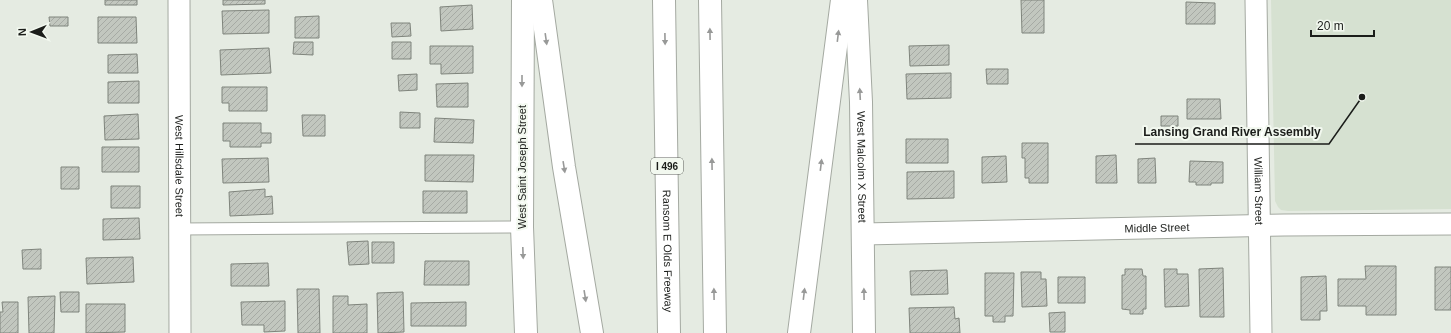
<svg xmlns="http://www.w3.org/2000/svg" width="1451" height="333" font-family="Arial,sans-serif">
<defs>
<pattern id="building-hatch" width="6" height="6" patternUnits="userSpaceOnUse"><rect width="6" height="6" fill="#c2c7bf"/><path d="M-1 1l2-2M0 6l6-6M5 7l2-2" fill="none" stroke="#a6aaa4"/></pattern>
</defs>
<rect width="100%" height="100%" fill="#e5ebe2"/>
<path fill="#d6e1d1" d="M1271,0H1451V209L1288,211L1281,210L1278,207L1275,201Z"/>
<path fill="url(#building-hatch)" stroke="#7f847c" d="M105,0H137V5H105Z
M223,0H265V4L223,5Z
M1021,0H1044V33H1022Z
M1186,2L1215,3V24H1186Z
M472,5L473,29L441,31L440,7Z
M269,10V33L223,34L222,11Z
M319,16V38H295V17Z
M49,17H68V26H50Z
M98,17H136L137,43H98Z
M391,23H410L411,36L392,37Z
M294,42H313V55L293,54Z
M392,42H411V59H392Z
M949,45V65L910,66L909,46Z
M430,46H473V73L441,74V64H430Z
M269,48L271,73L221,75L220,50Z
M137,54L138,73H108V55Z
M986,69H1008V84H987Z
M951,73V98L907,99L906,74Z
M417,74V90L399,91L398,75Z
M139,81V103H108V82Z
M468,83V107H437L436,84Z
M222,87H267V111H229V103H222Z
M1187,99H1220L1221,119H1187Z
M400,112L420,113V128H400Z
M138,114L139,139L105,140L104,116Z
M302,115H325V136H303Z
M1161,116H1178V126H1161Z
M435,118L474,120L473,143L434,142Z
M223,123H261V133H271V143H261V147H230V141H223Z
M906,139H948V163H906Z
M1022,143H1048V183H1029V178H1025V158H1022Z
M102,147H139V172H102Z
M425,155H474L473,182L425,181Z
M1116,155L1117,183H1096V156Z
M1006,156L1007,182L982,183V157Z
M268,158L269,182L223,183L222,159Z
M1155,158L1156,183H1138V159Z
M1190,161L1223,162V183H1211V185H1196V182H1189Z
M61,167H79V189H61Z
M954,171V198L907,199V172Z
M111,186H140V208H111Z
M265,189V197L272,196L273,214L230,216L229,192Z
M423,191H467V213H423Z
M139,218L140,239L103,240V219Z
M368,241L369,264L349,265L347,242Z
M372,242H394V263H372Z
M41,249V269H23L22,250Z
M133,257L134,282L87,284L86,258Z
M425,261H469V285H424Z
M268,263L269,286H231V264Z
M1365,266H1396V315H1366V306H1338V279H1366Z
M1435,267H1451V310H1435Z
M1223,268L1224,317H1200L1199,269Z
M1125,269H1142L1143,276H1146V309H1143V314H1130V310L1122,309V275H1125Z
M1164,269H1177V274H1188L1189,306L1165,307Z
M947,270L948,294L911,295L910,271Z
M1021,272H1041V279H1046L1047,306L1022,307Z
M985,273H1014L1013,316H1005V322H993V316H985Z
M1326,276L1327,311H1320V320H1301V277Z
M1058,277H1085V303H1058Z
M297,289H319L320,333H298Z
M60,292H79V312H61Z
M403,292L404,332L378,333L377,293Z
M55,296L54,333H29L28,297Z
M333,296H348V305L367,304V333H333Z
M285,301V331L264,332V325H242L241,302Z
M2,302H18V333H0V312H3Z
M466,302V326H411V303Z
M86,304H125V332L86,333Z
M954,307L955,319L959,318L960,333H910L909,308Z
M1065,312V332H1050L1049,313Z"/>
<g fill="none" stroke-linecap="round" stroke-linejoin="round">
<g stroke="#a4a9a1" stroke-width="13">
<path id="service" d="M179,229L522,227"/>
</g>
<g stroke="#a4a9a1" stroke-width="23">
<g id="minor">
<path id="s1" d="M179,0L180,333"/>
<path id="s2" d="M1256,0L1261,333"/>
<path id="s3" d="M863,234L1284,225L1451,224"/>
</g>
</g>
<g stroke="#a4a9a1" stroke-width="24">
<g id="tertiary">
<path id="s4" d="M856,0L861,102L864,333"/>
</g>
</g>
<g stroke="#a4a9a1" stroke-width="24">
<path id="secondary" d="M523,0L522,227L526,333"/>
</g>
<g stroke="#a4a9a1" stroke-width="24">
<g id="motorway">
<path d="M541,0L564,167L592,333"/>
<path id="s5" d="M664,0L669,333"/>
<path d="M710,0L715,333"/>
<path d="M799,333L842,0"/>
</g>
</g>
<use href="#service" stroke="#fff" stroke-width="11"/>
<use href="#minor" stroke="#fff" stroke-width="21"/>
<use href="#tertiary" stroke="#fff" stroke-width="22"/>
<use href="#secondary" stroke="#fff" stroke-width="22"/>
<use href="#motorway" stroke="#fff" stroke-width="22"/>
</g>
<defs><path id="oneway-solid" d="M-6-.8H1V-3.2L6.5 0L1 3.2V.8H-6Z"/></defs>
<g fill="#989998">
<use href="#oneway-solid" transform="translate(710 34) rotate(-91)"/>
<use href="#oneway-solid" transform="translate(838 36) rotate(-83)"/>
<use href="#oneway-solid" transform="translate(546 39) rotate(82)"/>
<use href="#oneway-solid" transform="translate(665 39) rotate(89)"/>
<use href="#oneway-solid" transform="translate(522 81) rotate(90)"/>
<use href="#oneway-solid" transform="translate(860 94) rotate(-93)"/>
<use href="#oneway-solid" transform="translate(712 164) rotate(-91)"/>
<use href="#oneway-solid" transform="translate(821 165) rotate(-83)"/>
<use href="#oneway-solid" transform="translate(564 167) rotate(81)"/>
<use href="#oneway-solid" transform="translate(523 253) rotate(88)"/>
<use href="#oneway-solid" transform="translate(714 294) rotate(-91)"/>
<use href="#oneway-solid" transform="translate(804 294) rotate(-83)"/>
<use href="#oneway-solid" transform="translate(864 294) rotate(-91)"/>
<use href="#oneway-solid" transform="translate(585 296) rotate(81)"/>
</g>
<g text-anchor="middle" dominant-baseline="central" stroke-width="4" stroke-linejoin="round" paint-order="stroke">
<rect fill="#f2f8ef" stroke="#5c5f5a" stroke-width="1" x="651" y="158" width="32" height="16" rx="3"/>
<g font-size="10" font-weight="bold" fill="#1b1d1a">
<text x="667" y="166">I 496</text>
</g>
<g font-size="11" fill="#1b1d1a" stroke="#f2f8ef">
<text stroke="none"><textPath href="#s4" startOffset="167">West Malcolm X Street</textPath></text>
<text stroke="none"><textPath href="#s1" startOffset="166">West Hillsdale Street</textPath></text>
<text transform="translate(522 167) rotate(-90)">West Saint Joseph Street</text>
<text stroke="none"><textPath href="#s2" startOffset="191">William Street</textPath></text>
<text stroke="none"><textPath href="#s3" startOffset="294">Middle Street</textPath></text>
<text stroke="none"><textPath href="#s5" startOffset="251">Ransom E Olds Freeway</textPath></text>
</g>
</g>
<path fill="none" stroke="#1b1d1a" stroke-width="1.5" d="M1362 97L1329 144H1135"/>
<circle fill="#1b1d1a" stroke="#f2f8ef" stroke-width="1.5" cx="1362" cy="97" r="4"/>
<g font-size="12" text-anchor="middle" font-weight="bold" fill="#1b1d1a" stroke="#f2f8ef" stroke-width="4" stroke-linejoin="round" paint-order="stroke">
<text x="1232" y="136">Lansing Grand River Assembly</text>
</g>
<g transform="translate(32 32) rotate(269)" stroke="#f2f8ef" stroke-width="3" paint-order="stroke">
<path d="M0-3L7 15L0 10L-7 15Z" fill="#1b1d1a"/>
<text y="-6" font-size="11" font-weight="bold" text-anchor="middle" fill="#1b1d1a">N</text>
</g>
<path d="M1311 30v6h63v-6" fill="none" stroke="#1b1d1a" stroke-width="2"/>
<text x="1317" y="30" font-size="12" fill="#1b1d1a" stroke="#f2f8ef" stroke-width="3" paint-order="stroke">20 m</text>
</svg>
